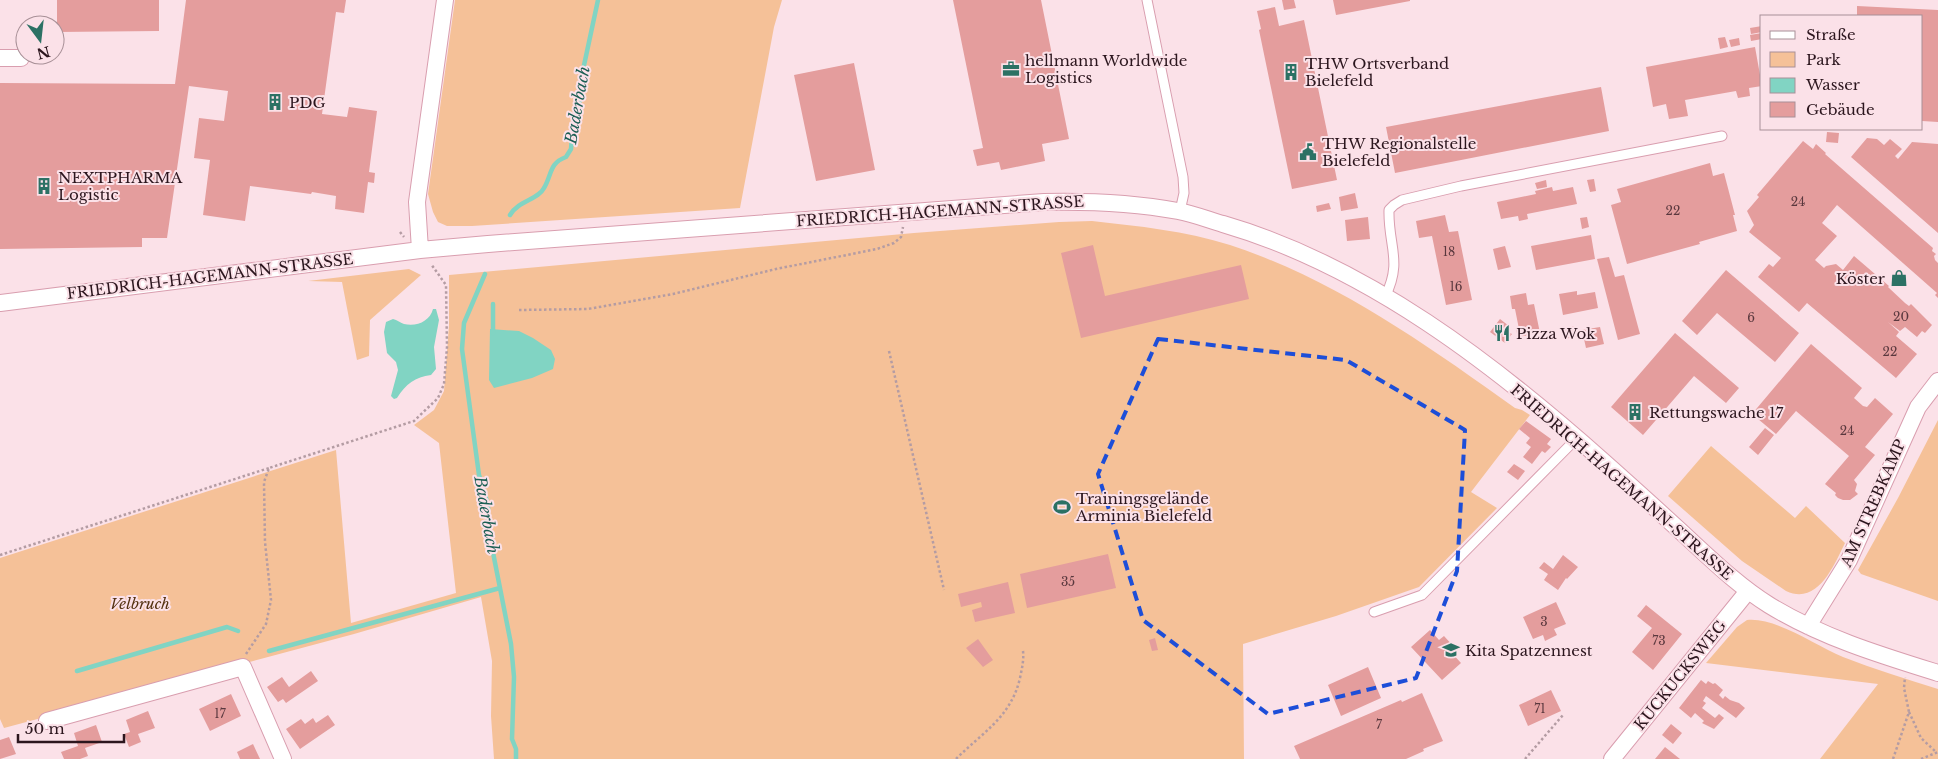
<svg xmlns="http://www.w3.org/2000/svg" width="1938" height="759" font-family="'Libre Baskerville',serif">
<rect width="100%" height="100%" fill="#fbe1e8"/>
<path fill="#f5c198" d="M455,0H782L774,27L740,208L472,226H447L438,222L433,212L428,194Z
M1092,221C1138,226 1186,231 1230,245C1336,280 1425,344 1515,408L1522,410L1530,415L1471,492L1497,508L1419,587L1336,616L1243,644L1244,759H494L491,716L492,661L481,597L354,634L4,728L0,719V558L336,450L351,623L456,593L439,443L414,425L434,410L444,391L449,325V275L914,233L1059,222Z
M409,269L421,275L370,320L369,356L357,360L342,282L308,281Z
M1938,420V601L1861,574L1858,570L1898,498Z
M1711,446L1795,518L1806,506L1845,543C1834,565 1818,606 1786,591L1742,561L1668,496Z
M1747,620C1776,617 1815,645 1843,657C1874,669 1906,679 1938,689V759H1820L1878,684L1706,663L1737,627Z"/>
<path fill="#81d4c3" d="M433,309H436L439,320L434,347L436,369L431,375C415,377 406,384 397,398L394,399L391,396L398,370L396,362L387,353L384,332L386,322L393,319C397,320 401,323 404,324C417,327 430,321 433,309Z
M490,329L519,331L533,338L551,350L555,359L553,369L532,378L494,388L489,380Z"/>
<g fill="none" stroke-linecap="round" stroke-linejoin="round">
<path stroke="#81d4c3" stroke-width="4.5" d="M510,215C519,200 538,200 544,188C552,175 549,163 566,157L571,149L573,124L580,100V84L598,0
M485,274L464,323L462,349L479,475L488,505V527L511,644L514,677L512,739L516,749V759
M493,304V333
M269,651L500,588
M77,671L227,627L238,631"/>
</g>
<path fill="#e49d9d" d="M57,0H159V31L57,32Z
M186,0H346L344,13L336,12L322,114L347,117L349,107L377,111L369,172L375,173L374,183L368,182L364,213L335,209L336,196L312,192L311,194L250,186L245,221L203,215L210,160L194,158L199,118L224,121L228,91L189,86L167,238H142V247L0,249V83L175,84Z
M953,0H1041L1069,139L1042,144L1045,161L1001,170L999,162L977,166L973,150L983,148Z
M1282,0H1294L1296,8L1284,10Z
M1333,0H1410V1L1336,15Z
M1857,6L1938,10V122L1922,121V16H1857Z
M1275,7L1279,26L1304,20L1337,180L1292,189L1259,30L1261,29L1257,11Z
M1762,26V32L1751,34L1750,28Z
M1762,33V39L1751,41L1750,35Z
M1725,37L1728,47L1720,49L1718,38Z
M1739,38L1740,45L1731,47L1729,40Z
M1755,47L1762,86L1749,88L1750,96L1738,98L1736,91L1685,100L1688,116L1669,119L1666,104L1653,107L1646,67Z
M854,63L875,170L816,181L794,75Z
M1601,87L1609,131L1395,173L1386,127Z
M1827,132L1839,133L1838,143L1826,142Z
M1867,138L1877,139L1884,145L1890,139L1902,149L1895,156L1898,159L1912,142L1938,144V233L1851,157Z
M1803,141L1813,149L1816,144L1826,153L1825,154L1933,248L1932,251L1936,254L1934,256L1935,260L1938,263V298L1935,295L1937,293L1837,205L1822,223L1837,236L1815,260L1824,268L1826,266L1836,264L1843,270L1854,256L1889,286L1888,287L1905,303L1909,306L1911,304L1932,325L1925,333L1922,331L1917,337L1905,327L1900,331L1888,322L1899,332L1896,336L1917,354L1896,378L1807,303L1799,312L1758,277L1769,264L1773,267L1781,258L1749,232L1754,225L1747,211L1759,197L1757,195Z
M1710,163L1713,176L1724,173L1735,215H1733L1737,231L1699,242L1700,244L1627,264L1611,205L1621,202L1617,189Z
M1594,179L1596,191L1590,192L1587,180Z
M1546,180L1547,187L1537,189L1535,183Z
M1552,187L1553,191L1573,187L1577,204L1527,214L1528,219L1519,221L1518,216L1501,219L1497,202L1536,194L1535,191Z
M1355,193L1358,208L1341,211L1339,197Z
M1329,203L1331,209L1317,212L1316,206Z
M1445,215L1449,232L1458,231L1472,300L1446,305L1432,236L1419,238L1416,221Z
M1368,217L1370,239L1347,241L1345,220Z
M1587,217L1589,227L1582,229L1580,218Z
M1591,235L1595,259L1536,270L1531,246Z
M1093,245L1105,296L1241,265L1249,299L1081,338L1061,253Z
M1505,246L1511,267L1498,270L1493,249Z
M1609,257L1615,277L1624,275L1640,334L1618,340L1597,259Z
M1726,270L1799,333L1775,362L1717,313L1697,335L1682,321Z
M1577,291V295L1595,292L1598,308L1563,315L1559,294Z
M1526,293L1528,305L1534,304L1540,333L1518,337L1516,330L1519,329L1515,309H1512L1510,296Z
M1500,319L1509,326L1506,331L1512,334L1505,343L1490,332Z
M1574,326L1577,336L1565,339L1563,328Z
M1600,327L1604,344L1586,348L1582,330Z
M1675,333L1739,388L1726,403L1694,376L1643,435L1611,407Z
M1811,344L1862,388L1854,398L1863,406L1867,407L1875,398L1893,414L1865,447L1875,455L1854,480L1857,484L1855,491L1858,494L1850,500H1843L1838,498L1835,495L1836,493L1825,484L1849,456L1796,411L1776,434L1752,414Z
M1526,421L1551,439L1547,444L1551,447L1545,453L1542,451L1532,464L1523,457L1531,447L1526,443L1530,438L1519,429Z
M1765,428L1774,435L1758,455L1749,447Z
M1514,464L1525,471L1518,480L1507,472Z
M1108,554L1116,588L1027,608L1020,574Z
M1563,555L1578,567L1567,579L1566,578L1558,590L1544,580L1548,574L1539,568L1544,562L1553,569Z
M1008,582L1015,613L975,622L972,610L982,607L981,602L961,607L958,594Z
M1556,602L1566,624L1554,629L1557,635L1545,641L1543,635L1533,639L1523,617Z
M1646,605L1682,634L1653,670L1632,652L1652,628L1637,616Z
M1430,630L1439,640L1444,636L1455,648L1451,652L1461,663L1442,680L1411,647Z
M1155,638L1158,650L1152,651L1149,640Z
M978,639L993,660L983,667L966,648Z
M1368,667L1381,698L1341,716L1328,685Z
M311,671L318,681L286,703L283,699L278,702L267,687L282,677L289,687Z
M1701,680L1706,684L1708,681L1713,684L1715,683L1723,690L1719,695L1723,699L1725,696L1730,700L1739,703L1745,708L1736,718L1706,696L1703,701L1706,703L1702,708L1715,718L1719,714L1724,718L1714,729L1702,723L1704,721L1695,713L1691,718L1679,708Z
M1551,690L1561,711L1528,726L1519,705Z
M1422,693L1443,741L1423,749L1424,751L1406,759H1300L1294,746L1401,700L1402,702Z
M231,694L241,716L210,731L199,709Z
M148,711L155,728L138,734L141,742L129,747L124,734L130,732L126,720Z
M328,715L335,725L300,749L286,729L301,719L305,724L313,718L316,723Z
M1671,724L1682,733L1673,744L1662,735Z
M96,725L102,742L85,748L88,756L80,759H64L61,752L78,746L74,733Z
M9,737L16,754L0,759V740Z
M253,744L260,759H240L237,752Z
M1665,747L1680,759H1655Z"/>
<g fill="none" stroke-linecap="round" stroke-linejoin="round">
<g stroke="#d99eaf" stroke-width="11">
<path id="lane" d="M1147,0L1183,177L1184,193L1180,211
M1385,297C1403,261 1388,246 1389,210L1394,205L1402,200L1461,186L1722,136
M1374,612L1422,595L1577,438"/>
</g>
<g stroke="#d99eaf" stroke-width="18">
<path id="street" d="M0,58H21
M420,250L417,202L445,0
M0,303L420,250L488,244L1044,202C1089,201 1134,203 1178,211C1194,214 1209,220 1223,224C1367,266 1494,364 1604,462C1633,488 1661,513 1689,539C1715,563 1740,587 1769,605C1821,637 1880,655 1938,673
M1808,626L1849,560L1918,407L1938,381
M47,721L243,667L283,759
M1612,759L1748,591"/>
</g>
<path stroke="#b49ca3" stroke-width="2.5" stroke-dasharray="2.5 2.5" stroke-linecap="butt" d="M400,232L404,237
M519,310L588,309L673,294L776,269L877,249L894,243L901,237L903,227
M889,351L944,590
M0,555L269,468
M246,654L266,624L271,600L265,542L264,482L269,468L414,421L438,398L444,384L447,347L446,285L431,264
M1909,712L1921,738L1936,752
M956,759C983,732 1011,717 1020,678C1022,668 1024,660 1023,651
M1525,759L1563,715
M1893,759L1909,712L1904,688L1905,677
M1921,759L1938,752"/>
<use href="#lane" stroke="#fff" stroke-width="9"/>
<use href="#street" stroke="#fff" stroke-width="16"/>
</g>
<path fill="none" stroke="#1d4ed8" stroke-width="4" stroke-dasharray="10 6" stroke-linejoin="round" d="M1158,339L1346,360L1465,430L1457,571L1416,678L1268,714L1143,620L1098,474Z"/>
<defs>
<g id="office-bare" transform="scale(1.35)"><path d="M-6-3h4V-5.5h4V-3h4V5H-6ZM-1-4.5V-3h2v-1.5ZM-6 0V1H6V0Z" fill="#2c7164" stroke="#fbe1e8" stroke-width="2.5" paint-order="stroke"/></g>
<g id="building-bare" transform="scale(1.35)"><path d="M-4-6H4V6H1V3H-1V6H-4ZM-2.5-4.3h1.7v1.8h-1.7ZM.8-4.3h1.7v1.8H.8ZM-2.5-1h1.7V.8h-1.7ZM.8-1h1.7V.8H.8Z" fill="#2c7164" stroke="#fbe1e8" stroke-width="2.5" paint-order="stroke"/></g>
<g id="civic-bare" transform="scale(1.35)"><path d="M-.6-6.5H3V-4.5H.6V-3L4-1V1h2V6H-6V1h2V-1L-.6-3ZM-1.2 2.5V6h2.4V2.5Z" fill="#2c7164" stroke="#fbe1e8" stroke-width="2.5" paint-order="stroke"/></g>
<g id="shop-bare" transform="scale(1.35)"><path d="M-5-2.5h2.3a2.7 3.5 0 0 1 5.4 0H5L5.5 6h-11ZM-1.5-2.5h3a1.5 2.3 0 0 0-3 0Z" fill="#2c7164" stroke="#fbe1e8" stroke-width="2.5" paint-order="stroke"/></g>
<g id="restaurant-bare" transform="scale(1.35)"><path d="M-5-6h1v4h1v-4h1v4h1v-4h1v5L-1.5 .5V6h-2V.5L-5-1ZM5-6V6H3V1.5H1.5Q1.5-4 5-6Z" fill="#2c7164" stroke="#fbe1e8" stroke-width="2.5" paint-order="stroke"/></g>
<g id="stadium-bare" transform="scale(1.35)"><path d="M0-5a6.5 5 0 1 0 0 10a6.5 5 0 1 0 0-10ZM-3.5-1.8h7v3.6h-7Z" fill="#2c7164" stroke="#fbe1e8" stroke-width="2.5" paint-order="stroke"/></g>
<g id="school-bare" transform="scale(1.35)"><path d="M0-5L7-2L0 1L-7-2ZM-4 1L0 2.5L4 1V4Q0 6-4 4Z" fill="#2c7164" stroke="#fbe1e8" stroke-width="2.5" paint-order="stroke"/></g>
</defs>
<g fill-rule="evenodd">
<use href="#office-bare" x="1011" y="69"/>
<use href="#building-bare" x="1291" y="72"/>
<use href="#building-bare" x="275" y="102"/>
<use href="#civic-bare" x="1308" y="152"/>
<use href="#building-bare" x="44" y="186"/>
<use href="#shop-bare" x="1899" y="278"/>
<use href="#restaurant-bare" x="1502" y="333"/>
<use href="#building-bare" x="1635" y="412"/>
<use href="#stadium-bare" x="1062" y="507"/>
<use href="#school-bare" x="1451" y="650"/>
</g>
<g text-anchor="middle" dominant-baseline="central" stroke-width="4" stroke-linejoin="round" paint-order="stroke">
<g font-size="12" fill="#5a383e">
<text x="1798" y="201">24</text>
<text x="1673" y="210">22</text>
<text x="1449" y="251">18</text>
<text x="1456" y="286">16</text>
<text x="1901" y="316">20</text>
<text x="1751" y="317">6</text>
<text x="1890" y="351">22</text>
<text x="1847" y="430">24</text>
<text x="1068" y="581">35</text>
<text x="1544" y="621">3</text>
<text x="1659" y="640">73</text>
<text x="1540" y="708">71</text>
<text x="220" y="713">17</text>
<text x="1379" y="724">7</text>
</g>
<g font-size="15" fill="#2c161e" stroke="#fbe1e8" text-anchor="start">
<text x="1025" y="60">hellmann Worldwide<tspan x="1025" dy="17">Logistics</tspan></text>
<text x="1305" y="63">THW Ortsverband<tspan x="1305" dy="17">Bielefeld</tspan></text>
<text x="289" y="102">PDG</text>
<text x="1322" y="143">THW Regionalstelle<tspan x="1322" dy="17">Bielefeld</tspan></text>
<text x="58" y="177">NEXTPHARMA<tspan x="58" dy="17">Logistic</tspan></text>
<text x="1885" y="278" text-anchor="end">Köster</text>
<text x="1516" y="333">Pizza Wok</text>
<text x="1649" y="412">Rettungswache 17</text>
<text x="1076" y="498">Trainingsgelände<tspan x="1076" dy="17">Arminia Bielefeld</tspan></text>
<text x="1465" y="650">Kita Spatzennest</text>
</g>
<g font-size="15" fill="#2c161e" stroke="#fbe1e8">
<text transform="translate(940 211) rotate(-4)">FRIEDRICH-HAGEMANN-STRASSE</text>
<text transform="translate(210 276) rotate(-7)">FRIEDRICH-HAGEMANN-STRASSE</text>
<text transform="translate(1622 482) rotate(41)">FRIEDRICH-HAGEMANN-STRASSE</text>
<text transform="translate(1873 503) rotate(-66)">AM STREBKAMP</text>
<text transform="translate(1680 675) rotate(-51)">KUCKUCKSWEG</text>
</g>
<g font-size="15" font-style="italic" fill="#563312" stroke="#fbe1e8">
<text x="140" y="603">Velbruch</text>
</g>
<g font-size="16" font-style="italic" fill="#1c5f54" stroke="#fbe1e8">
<text transform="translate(577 105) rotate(-80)">Baderbach</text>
<text transform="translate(487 515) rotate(80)">Baderbach</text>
</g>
</g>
<rect x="1760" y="15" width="162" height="115" fill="#fbe1e8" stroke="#a89097"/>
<rect x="1770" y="31" width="25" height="8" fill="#ffffff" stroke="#a89097"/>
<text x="1806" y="40" font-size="15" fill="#2c161e">Straße</text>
<rect x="1770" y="52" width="25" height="15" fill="#f5c198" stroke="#a89097"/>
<text x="1806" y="65" font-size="15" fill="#2c161e">Park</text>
<rect x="1770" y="78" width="25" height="15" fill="#81d4c3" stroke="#a89097"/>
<text x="1806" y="90" font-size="15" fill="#2c161e">Wasser</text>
<rect x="1770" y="102" width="25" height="15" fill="#e49d9d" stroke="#a89097"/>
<text x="1806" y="115" font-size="15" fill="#2c161e">Gebäude</text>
<g transform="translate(40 40) rotate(165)"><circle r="24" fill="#fbe1e8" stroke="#a89097"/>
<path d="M0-4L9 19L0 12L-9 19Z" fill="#2c7164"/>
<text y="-8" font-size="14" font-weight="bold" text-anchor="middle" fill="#2c161e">N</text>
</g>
<path d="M18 734v8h106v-8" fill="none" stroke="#2c161e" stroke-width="2.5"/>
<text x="25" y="734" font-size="15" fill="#2c161e" stroke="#fbe1e8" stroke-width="4" paint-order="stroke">50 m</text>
</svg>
